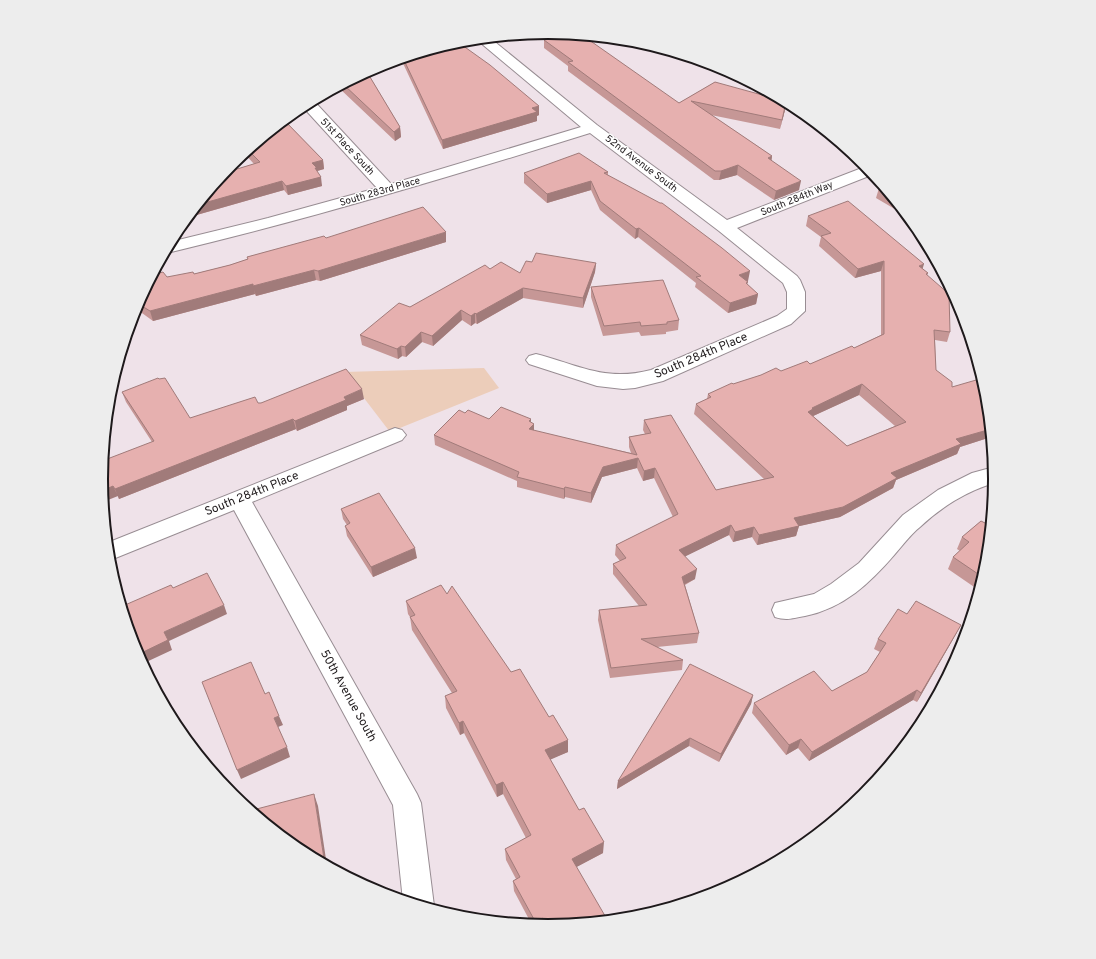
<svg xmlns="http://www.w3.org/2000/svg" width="1096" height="959" font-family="Overpass,sans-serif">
<rect width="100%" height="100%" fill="#efe2e9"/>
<path fill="#eccdba" d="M484,368L499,388L390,432L344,372Z"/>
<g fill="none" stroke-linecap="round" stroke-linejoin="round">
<g stroke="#988d93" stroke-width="2">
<path id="minor" d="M490,38L597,125L727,220L867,166L874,174L737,228L797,276L800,280L805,292V311L791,324L663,381L635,388L623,389L597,386L529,364L526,360L529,356L536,354C579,365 605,382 651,370L777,316L787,309V292L783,283L719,231L590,133C449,177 310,219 167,253H164L170,242L268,218L377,188L302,106L313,100L391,184L581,127L476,39Z
M395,428L402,430L406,435L402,440L252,502L417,794L421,803L434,906L433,910L403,901L393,805L234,510L108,561L107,543Z
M994,467L995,483C968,490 940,508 920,527C911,534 903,545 895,554C870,583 844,608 805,616C793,618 787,621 775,617L772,610L775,603L814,594L831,584L859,563L903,515L938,490L972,473Z"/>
</g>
<use href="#minor" fill="#fff" fill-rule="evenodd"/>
</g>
<path fill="#c69796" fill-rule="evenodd" d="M544,40L679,103L715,82L785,110L780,129L711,115L772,156L771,160L799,190L774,200L737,175L719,180H714L568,71V66L544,48Z
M459,41L462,45L539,106V115L537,116V121L443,149L401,59Z
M367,72L400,127L401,137L395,141L338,87Z
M284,120L323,160L324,169L317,171L322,186L288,195L284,190L186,218L224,173L254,164L244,153Z
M608,172V175L748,281H747L748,282L747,285L758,294L756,304L728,313L695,287L696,283L638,237L635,239L600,210L591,190L547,203L524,183V173Z
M884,186L910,218L876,198L879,188Z
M808,216L923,269L928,273L927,276L950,332L947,342L935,340L936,370L952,387L987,392L991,437L960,447L957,454L896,480L893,488L840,517L799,526L796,536L757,545L752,537L733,542L729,535L685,556L695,579L685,585L699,633L697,643L657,647L683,660L682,670L610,678L598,620L599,610L639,606L613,574V564L620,561L615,555L616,545L673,517L654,478L643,481L637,468L602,477L591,503L565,497L564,499L517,487V481L435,445L434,435L465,413L489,419H531V423L534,424V431L631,453L629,447V437L645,434L643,430L644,420L716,490L764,479L694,414L696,404L707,399L708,394L733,384L781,371L810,364L854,348L881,335V271L855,278L819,246L821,237L806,226ZM859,395L895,426L847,446L813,416Z
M326,238L446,242L320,281L316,280L256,296L255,294L153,321L135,308L152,275L167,277L194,274L230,265L248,259L247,257Z
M532,262L596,263L595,272L583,308L523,298L477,324L475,323L471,326L462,320L433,346L422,342L406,357L402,356L398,359L362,345L360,335L410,307L490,269L520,273Z
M591,287L679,320L678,330L666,332V334L641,336L639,332L603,336L591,297Z
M122,392L190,418L258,403L364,399L347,406V410L297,431L296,429L119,499L118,496L100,479L152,442L126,402Z
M341,509L417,558L373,577L347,536L345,526L347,525L343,519Z
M981,521L987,567L980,591L948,569L953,557L960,551L957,549L962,537Z
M447,594L511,672L568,752L550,759L603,853L576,867L548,927L532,925L514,891L513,881L516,879L506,860L505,849L526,838L503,794L497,797L464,733L460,735L446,708L445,696L452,693L412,630L410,617L408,614L406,601Z
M907,614L961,625L956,634L917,702L913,700L809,761L798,748L786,755L752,713L754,703L832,691L867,672L880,652L874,649L878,639Z
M753,695L751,704L719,762L689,746L617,789L618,781Z"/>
<path fill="#a17b7a" d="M786,102L785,110L780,129Z
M539,106V115L537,116V121L443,149L442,140Z
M400,127L401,137L395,141L394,132Z
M772,156L771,166L768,158Z
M323,160L324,169L317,171L318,177H321L322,186L288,195L286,186L312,163Z
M738,165L737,175L719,180L721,171Z
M282,181L284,190L186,218L197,205Z
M591,181V190L547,203V194Z
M801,181L799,190L774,200L776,191Z
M639,228L638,237L635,239L636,229Z
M446,232V242L320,281L318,271Z
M884,261L881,271L855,278L858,269Z
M596,263L595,272L583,308V298Z
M924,264L921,274L919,266Z
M314,270L316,280L256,296L253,286Z
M750,271L748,281L738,285L739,275Z
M253,284L255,294L153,321L150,311Z
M523,288V298L477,324L476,314Z
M758,294L756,304L728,313L730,303Z
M137,303L141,313L133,315L135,308Z
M461,310L462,320L433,346L432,336Z
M475,313V323L471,326V316Z
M421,332L422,342L406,357L405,347Z
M401,346L402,356L398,359L397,349Z
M862,384L859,395L811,417L808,412L812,408Z
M362,389L364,399L347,406V410L297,431L295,421L344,397Z
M293,419L296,429L119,499L115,489Z
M531,419V427L534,424V434L530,440L529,421Z
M991,429V437L960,447L957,454L896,480L893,488L840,517L791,528L794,518L956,439Z
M638,458L637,468L602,477L591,503V493L603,467Z
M655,468L654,478L643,481L644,471Z
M113,486L118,496L103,502L102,491Z
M565,487V497L564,499V489Z
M731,525L729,535L678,560L679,550Z
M799,526L796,536L757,545L759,535Z
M754,527L752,537L733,542L735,532Z
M415,548L417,558L373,577L371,567Z
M697,569L695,579L681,586L682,577Z
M224,605L227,614L169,641L172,650L142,664L137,655L164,632Z
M961,625L956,634L917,702L921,693Z
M917,690L913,700L809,761L812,752Z
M753,695L751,704L719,762L721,754Z
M279,716L283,725L278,727L274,718Z
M463,721L464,733L460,735L459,723Z
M690,738L689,746L617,789L618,781Z
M801,739L798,748L786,755L789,745Z
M568,740V752L545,762V750Z
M287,747L290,757L241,779L237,770Z
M503,782V794L497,797L496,785Z
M314,794L318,806L327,866L325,865Z
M604,842L603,853L571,870L572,859Z
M543,918V927L536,926V923Z"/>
<path fill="#e6b0af" stroke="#a17b7a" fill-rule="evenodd" d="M566,34L582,35L679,103L715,82L784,101L786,102L782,120L691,101L772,156L768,158L801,181L776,191L738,165L721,171H715L568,62L573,61L544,40Z
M459,41L462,45L490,65L539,106L532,108L537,112L442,140L403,58Z
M367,72L400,127L394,132L343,84Z
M284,120L323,160L312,163L317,168H315L321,177L286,186L282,181L197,205L224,173L260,162L248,150Z
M579,153L608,172L604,173L660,203H662L722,248L750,271L739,275L748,282L746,283L758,294L730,303L696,277L701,276L639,228L636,229L600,201L591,181L547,194L524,173Z
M884,186L891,196L879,188Z
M848,201L924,264L919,266L928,273L926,274L949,294L950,332L934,330L936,370L952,382V387L983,378L987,392L991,429L956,439L961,444L891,473L897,478L843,507L794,518L799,526L759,535L754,527L735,532L731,525L679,550L697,569L682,577L699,633L641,639L683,660L611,668L599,610L647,605L613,564L626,558L616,545L678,514L655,468L644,471L638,458L603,467L591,493L565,487L564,489L517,477L519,472L434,435L459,410L465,413L468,410L489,419L501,407L531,419L529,421L534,424L529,429L637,455L629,437L651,433L644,420L671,415L716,490L774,477L696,404L711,397L708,394L732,383L733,384L761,375L776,368L781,371L807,361L810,364L852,346L854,348L884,334V261L858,269L821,236L831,233L808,216ZM862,384L906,422L847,446L808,412L813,409L812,408Z
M423,207L446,232L318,271L314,270L253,286V284L150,311L137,303L152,275L163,272L167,277L193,272L194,274L230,265L248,259L247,257L324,236L326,238Z
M536,253L596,263L583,298L523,288L476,314L475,313L471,316L461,310L432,336L421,332L405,347L401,346L397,349L360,335L399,303L410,307L485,265L490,269L501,262L520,273L526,261L532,262Z
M663,280L679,320L667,322V324L641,326L640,322L604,326L591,287Z
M346,369L362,389L344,397L346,400L295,421L293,419L115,489L113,486L102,491L100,479L102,461L154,441L122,392L158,378L159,379L165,378L190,418L255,397L258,403H261Z
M379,493L415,548L371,567L345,526L350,523L341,509Z
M992,519L987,567L984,578L953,557L969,542L962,537L981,521L985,523Z
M207,573L224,605L164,632L168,640L137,655L134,651L122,611L127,609L125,605L171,585L173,588Z
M441,585L447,594L452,586L511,672L520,669L549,717L553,715L568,740L545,750L579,810L584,808L604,842L572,859L608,921L548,927L543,918L536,923L513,881L520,877L505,849L531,835L503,782L496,785L463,721L459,723L445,696L457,691L410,617L415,615L406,601Z
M916,601L961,625L921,693L917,690L812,752L801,739L789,745L754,703L814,671L832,691L867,672L886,643L878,639L898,609L907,614Z
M251,662L265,694L269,692L279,716L274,718L287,747L237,770L202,682Z
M690,664L753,695L721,754L690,738L618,781Z
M314,794L325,865L299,851L249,811Z
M741,879L742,881L717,894Z"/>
<g text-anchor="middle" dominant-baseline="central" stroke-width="3" stroke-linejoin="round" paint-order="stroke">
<g font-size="10" fill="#1e191b" stroke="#fff">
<text transform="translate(347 147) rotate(47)">51st Place South</text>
<text transform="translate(641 164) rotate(37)">52nd Avenue South</text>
<text transform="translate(380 192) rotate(-16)">South 283rd Place</text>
<text transform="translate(797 199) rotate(-22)">South 284th Way</text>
</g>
<g font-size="12" fill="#1e191b" stroke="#fff">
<text transform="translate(701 356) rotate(-23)">South 284th Place</text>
<text transform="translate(252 494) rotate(-22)">South 284th Place</text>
<text transform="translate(348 696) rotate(61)">50th Avenue South</text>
</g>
</g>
<path d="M0 0H1096V959H0ZM108 479a440 440 0 1 1 880 0a440 440 0 1 1-880 0Z" fill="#ededed" fill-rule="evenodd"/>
<path fill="none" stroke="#1e191b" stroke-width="2" d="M108 479a440 440 0 1 1 880 0a440 440 0 1 1-880 0Z"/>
</svg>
